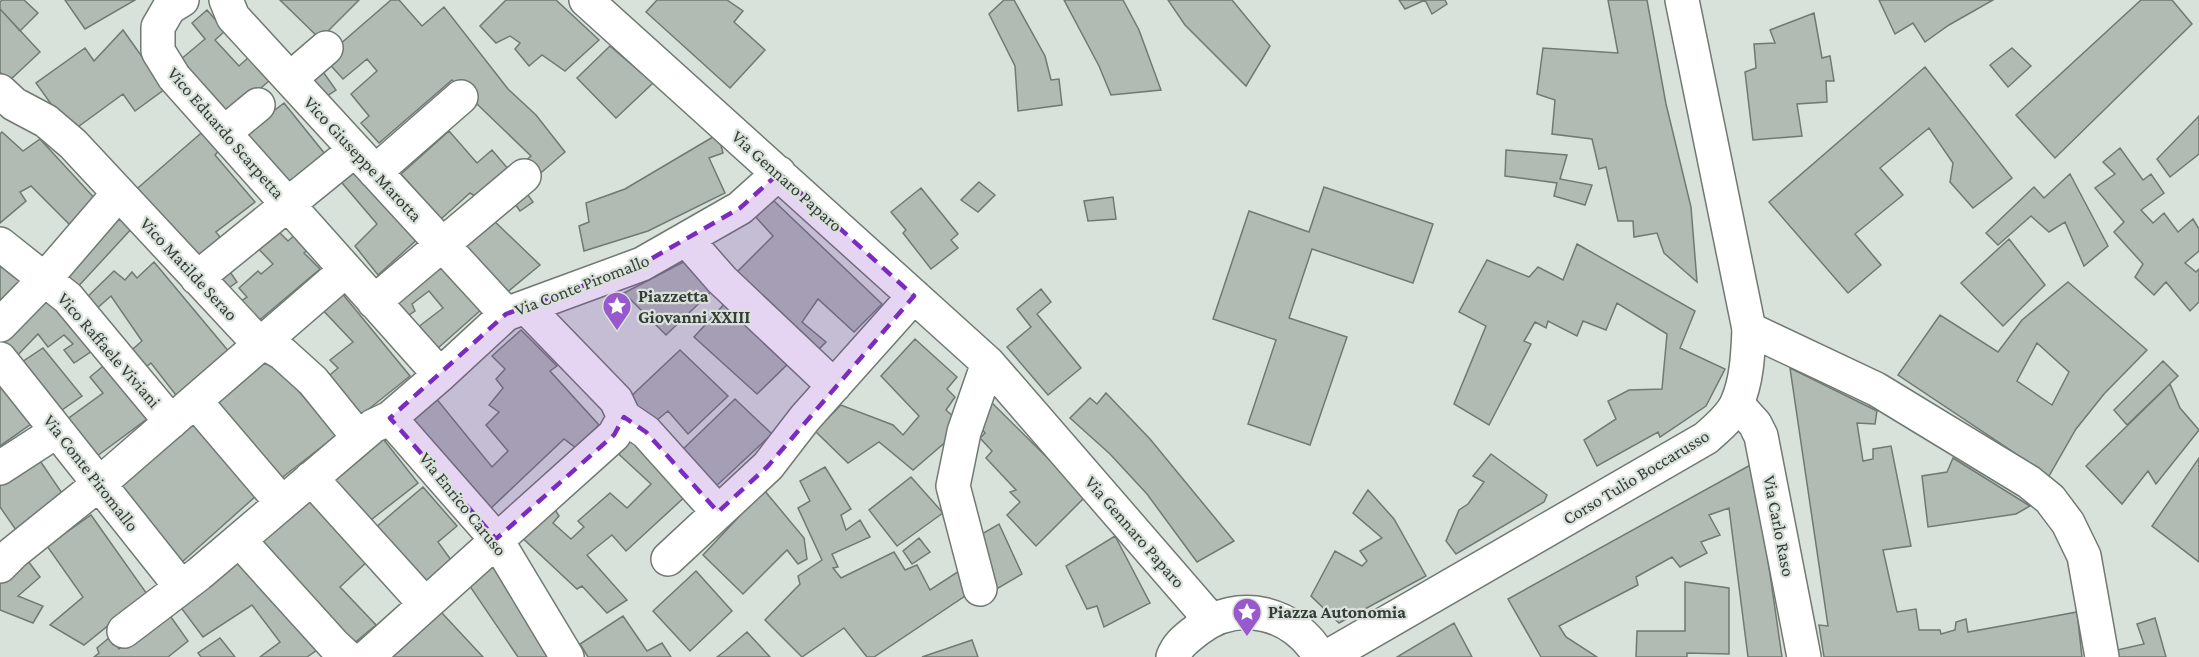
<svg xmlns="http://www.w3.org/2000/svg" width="2199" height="657" font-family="'Crimson Pro',serif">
<rect width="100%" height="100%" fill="#d8e2da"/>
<path fill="#b1bbb3" stroke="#707972" stroke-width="1.5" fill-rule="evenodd" d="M2,0H24L38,13L20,31L0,9V2Z
M65,0H135L85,29Z
M280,0H359L320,39Z
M391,0H399L422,26L444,7L508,89L536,115L565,152L536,177L523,163L531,156L452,80L379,143L361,123L369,116L351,94L377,71L367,59L343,79L324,58Z
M506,0H556L599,40L565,71L542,55L529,66L515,49L520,43L510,36L496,43L480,26Z
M657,0H727L743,11L734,22L765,50L730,88L646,12Z
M1004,0H1014L1045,56L1051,80L1059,79L1062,105L1018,111L1015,66L989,14Z
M1064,0H1123L1139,30L1161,90L1111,95L1099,66Z
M1168,0H1232L1270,46L1246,86L1185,25Z
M1399,0H1445L1447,4L1432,14L1425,0L1405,9Z
M1608,0H1647L1666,104L1691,207L1697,282L1664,253L1657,233L1634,237L1633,221H1618L1606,167L1599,169L1592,139L1552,134L1555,100L1537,94L1543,48L1618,53Z
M1879,0H1993L1949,25L1925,42L1913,23L1895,34Z
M2141,0H2172L2192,24L2055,158L2016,115Z
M0,9L40,52L9,81L0,72Z
M207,10L225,31L215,40L239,66L249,57L270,80L223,121L174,65L205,39L192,23Z
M1814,13L1822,58L1830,56L1834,81H1826L1827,102L1797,104L1802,136L1753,140L1745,72L1756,68L1754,44L1775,43L1770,30Z
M123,30L165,89L135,111L123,94L71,132L36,83L85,48L94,61Z
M610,46L653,83L616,118L577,78Z
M2012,48L2031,66L2008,87L1990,65Z
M1925,67L2012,178L1973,208L1950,182L1953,163L1929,128L1880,168L1903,195L1855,234L1881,265L1848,293L1769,202Z
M321,69L336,90L324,98L306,79Z
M284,103L325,154L288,187L243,135Z
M2199,116V154L2170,177L2157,159Z
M207,128L223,146L215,155L255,202L216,232L223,241L195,265L132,193Z
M449,131L477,163L492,150L509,170L478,198L470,193L441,219L401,174Z
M2,132L23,151L40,139L97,201L72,227L31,186L20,192L26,201L0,223V134Z
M718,134L723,153L709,158L725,193L648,231L584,251L579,226L589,222L586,203L625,189Z
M2120,148L2143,180L2151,174L2164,193L2141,210L2153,223L2164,213L2178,232L2193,219L2199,229V251L2185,263L2196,272L2199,269V302L2190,311L2166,282L2154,295L2135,277L2143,264L2114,232L2124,222L2095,188L2115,174L2103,162Z
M1506,150L1567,155L1560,179L1592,185L1585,205L1554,196L1557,183L1505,176Z
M356,161L421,236L378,275L355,246L377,224L337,177Z
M2070,174L2108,246L2084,266L2065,222L2049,232L2031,216L1998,245L1986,233L2034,187L2044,198Z
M979,182L995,195L978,212L961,200Z
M1324,187L1433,224L1413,283L1312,249L1289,318L1347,337L1310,445L1248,424L1276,340L1213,319L1249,211L1309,232Z
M523,188L533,202L520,211L510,197Z
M921,188L958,234L951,240L958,248L931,269L903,233L906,230L891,212Z
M1113,197L1116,219L1088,221L1084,201Z
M774,201L882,304L854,332L818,299L802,322L826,342L812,356L730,279L773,236L753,214Z
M116,206L134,226L74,291L53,276Z
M490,217L540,265L505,294L455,245Z
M273,226L288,241L298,232L312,247L304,253L320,269L256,323L238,303L247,297L239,288L258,271L261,274L273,264L253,243Z
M2009,239L2045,285L2003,326L1961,283Z
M1577,244L1695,311L1680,348L1725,369L1706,406L1660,437L1658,432L1597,466L1584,440L1616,419L1608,401L1629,390L1662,389L1667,334L1617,303L1606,330L1583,321L1577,336L1548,321L1546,328L1535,322L1524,341L1531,344L1489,425L1454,404L1486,326L1459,312L1487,260L1529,277L1538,267L1563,280Z
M440,259L482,309L438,348L417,328L443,308L429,291L412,304L415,311L400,321L386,303Z
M689,259L717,286L666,335L624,293Z
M0,261L23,280L0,302Z
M154,262L230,353L179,399L151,363L137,374L125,356L142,341L111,296L88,316L80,304L114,271L125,280L132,272L137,278Z
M226,266L237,282L223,292L212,277Z
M2068,282L2147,350L2104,394L2076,429L2049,476L1898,375L1940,315L1998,352L2022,320ZM2037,343L2069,372L2052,405L2017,381Z
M336,286L410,376L355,420L324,380L338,368L330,360L353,342L317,304Z
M1041,289L1051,302L1037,314L1081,368L1048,395L1007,347L1031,327L1017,309Z
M41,292L95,349L74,363L64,350L73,344L64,335L48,347L38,334L13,360L0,345V330Z
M727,301L793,359L757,394L694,337Z
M521,330L557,366L550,371L599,425L576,448L564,439L489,510L446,463L411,416L435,397L492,467L508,451L486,425L499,412L489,405L503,388L496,379L505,369L492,356Z
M915,339L957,377L947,389L955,397L946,410L957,420L949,439L913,470L879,442L848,463L815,431L841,405L893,425L903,435L919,416L881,376Z
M43,348L82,396L59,412L22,362Z
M680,350L728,396L688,434L668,411L651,425L626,401Z
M266,354L337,435L275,483L212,404Z
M2163,361L2178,376L2127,425L2114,410Z
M108,362L151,416L89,462L62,423L103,393L90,377Z
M1790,368L1877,411L1875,424L1857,423L1863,461L1873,459V449L1891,446L1911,546L1883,550L1897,612L1916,609L1919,630H1940L1941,634L1955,630L1956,622L1966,619L1968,632L2077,612L2082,657H1824L1819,625L1828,626Z
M0,381L31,424L0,446Z
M2170,384L2180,408L2199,430L2156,484L2148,471L2122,504L2086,466Z
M1106,393L1150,439L1234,541L1197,562L1147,494L1110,454L1070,418L1090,398L1097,404Z
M987,398L1086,496L1036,546L1007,515L1020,502L1010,492L1016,490L986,458L992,451L980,438L985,433L976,422Z
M735,399L772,434L713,489L681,451Z
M194,416L257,495L181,563L116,484Z
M627,432L689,493L626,551L612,535L587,555L627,600L607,613L582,586L577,589L516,532L550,502L559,516L553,523L571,539L584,527L578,521L610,493L627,508L651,484L610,446Z
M380,435L418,483L367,523L326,479Z
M34,452L64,496L16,530L0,507V476Z
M1491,454L1547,495L1544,502L1456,554L1446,541L1459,510L1468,504L1484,482L1473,476Z
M1953,458L2030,506L2016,514L1928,527L1922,476L1947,472Z
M2199,458V562L2152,526Z
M1754,463L1782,657H1748L1729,508L1709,515L1720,535L1701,542L1707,553L1680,567L1672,557L1636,577L1638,585L1559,626L1566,637L1597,657H1541L1508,599Z
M825,467L851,509L841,515L846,530L860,520L870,537L832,554L838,567L833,568L841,578L894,552L905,570L917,565L930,590L959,571L971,592L874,657H867L844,628L802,657L765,620L800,584L798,576L822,560L798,508L810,501L800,481Z
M911,477L943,513L897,546L869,510Z
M423,487L457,526L438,542L451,560L422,585L375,528Z
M764,490L804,538L807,559L798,564L787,550L743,594L703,555Z
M1368,490L1394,519L1426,576L1339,623L1311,596L1335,551L1362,566L1367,561L1360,551L1382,538L1353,513Z
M314,495L370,559L340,587L376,625L352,645L258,544Z
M91,515L147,594L84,645L50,625L83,597L47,546Z
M999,524L1022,574L995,590L975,538Z
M1115,536L1150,603L1104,627L1097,606L1087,609L1066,566Z
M919,538L930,552L912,564L903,551Z
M245,553L320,648L307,657H260L280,642L252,605L203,637L179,605Z
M25,557L40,577L18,596L43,606L33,623L0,610V577Z
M491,562L554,657H518L467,582Z
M696,571L732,611L690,651L653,611Z
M1685,582L1729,588V654L1687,653V657H1636L1637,631H1685Z
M166,610L188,641L168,657H94L99,653L97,648L110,637L119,649Z
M441,612L483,657H391Z
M623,616L647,651L662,643L671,657H588L580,644Z
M2155,618L2166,657H2118L2117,650L2144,644L2137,624Z
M1454,623L1472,657H1397Z
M747,632L770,657H717L725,651Z
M220,638L235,657H201L198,653Z
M972,640L978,657H922Z"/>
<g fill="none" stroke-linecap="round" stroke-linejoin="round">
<g stroke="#707972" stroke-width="36">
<path id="minor" d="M182,0L169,8L158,27V51L174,77L440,375
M226,0L233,17L506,314
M586,0L988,363L1210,619
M290,79L326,48
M0,91L14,104L46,121L73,144L252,336L282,353L313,381L359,438
M224,133L258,105
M375,172L461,97
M686,239L722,280L834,386
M0,244L68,298L171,422
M197,278L355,150
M374,302L524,176
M0,325L44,280L118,194
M1749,329L1876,389L2029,482L2050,499L2068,523L2084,556L2102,657
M0,359L181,587
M195,401L282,503
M1737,404L1755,424L1761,436L1804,657
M624,417L646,432L718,512
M390,418L496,539L567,657
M0,468L57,431
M311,478L425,604
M239,540L335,646L347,657
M668,559L768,466L805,418L914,296
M0,566L13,553L99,484L346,270
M980,589L953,486L964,432L988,363
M124,631L199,574L373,426L390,418L440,375L506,314L642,264L740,208L779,173
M367,657L614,435L624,417L616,400L526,307
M1173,657C1178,644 1186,639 1197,630C1238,598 1295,612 1320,657"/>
</g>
<g stroke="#707972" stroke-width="36">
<path id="tertiary" d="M1327,657L1706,438C1717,428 1731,417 1737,403C1747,381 1748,353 1749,329L1682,0"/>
</g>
<use href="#minor" stroke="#fff" stroke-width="33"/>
<use href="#tertiary" stroke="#fff" stroke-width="33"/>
</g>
<path fill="#7b2cbf" fill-opacity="0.2" stroke="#7b2cbf" stroke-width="4.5" stroke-dasharray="12 8" stroke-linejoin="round" d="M779,173L914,296L768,466L718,512L646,432L624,417L614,435L496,539L390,418L506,314L642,264L740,208Z"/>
<defs>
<g id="sight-pin" transform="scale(1.5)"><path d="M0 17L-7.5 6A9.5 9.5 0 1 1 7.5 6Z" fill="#9858ce" stroke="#d8e2da"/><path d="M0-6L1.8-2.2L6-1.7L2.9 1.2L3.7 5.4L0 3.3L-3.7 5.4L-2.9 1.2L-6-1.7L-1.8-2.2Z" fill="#fff"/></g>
</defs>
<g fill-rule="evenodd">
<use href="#sight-pin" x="617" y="306"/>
<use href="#sight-pin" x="1247" y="612"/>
</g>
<g text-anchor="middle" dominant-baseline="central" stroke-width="4.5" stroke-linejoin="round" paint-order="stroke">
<g font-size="18" fill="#383c39" stroke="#d8e2da">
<text transform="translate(226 133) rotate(49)">Vico Eduardo Scarpetta</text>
<text transform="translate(363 159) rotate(47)">Vico Giuseppe Marotta</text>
<text transform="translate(787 181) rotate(42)">Via Gennaro Paparo</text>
<text transform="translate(189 269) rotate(47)">Vico Matilde Serao</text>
<text transform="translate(582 285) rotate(-21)">Via Conte Piromallo</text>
<text transform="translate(109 350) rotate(49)">Vico Raffaele Viviani</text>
<text transform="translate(91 473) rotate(52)">Via Conte Piromallo</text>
<text transform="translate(1636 477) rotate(-31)">Corso Tulio Boccarusso</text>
<text transform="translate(463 504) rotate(51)">Via Enrico Caruso</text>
<text transform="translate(1779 526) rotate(79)">Via Carlo Raso</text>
<text transform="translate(1135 532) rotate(49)">Via Gennaro Paparo</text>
</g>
<g font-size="18" font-weight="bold" fill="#383c39" stroke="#d8e2da" text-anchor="start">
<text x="638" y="296">Piazzetta<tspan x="638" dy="21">Giovanni XXIII</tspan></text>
<text x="1268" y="612">Piazza Autonomia</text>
</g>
</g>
</svg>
